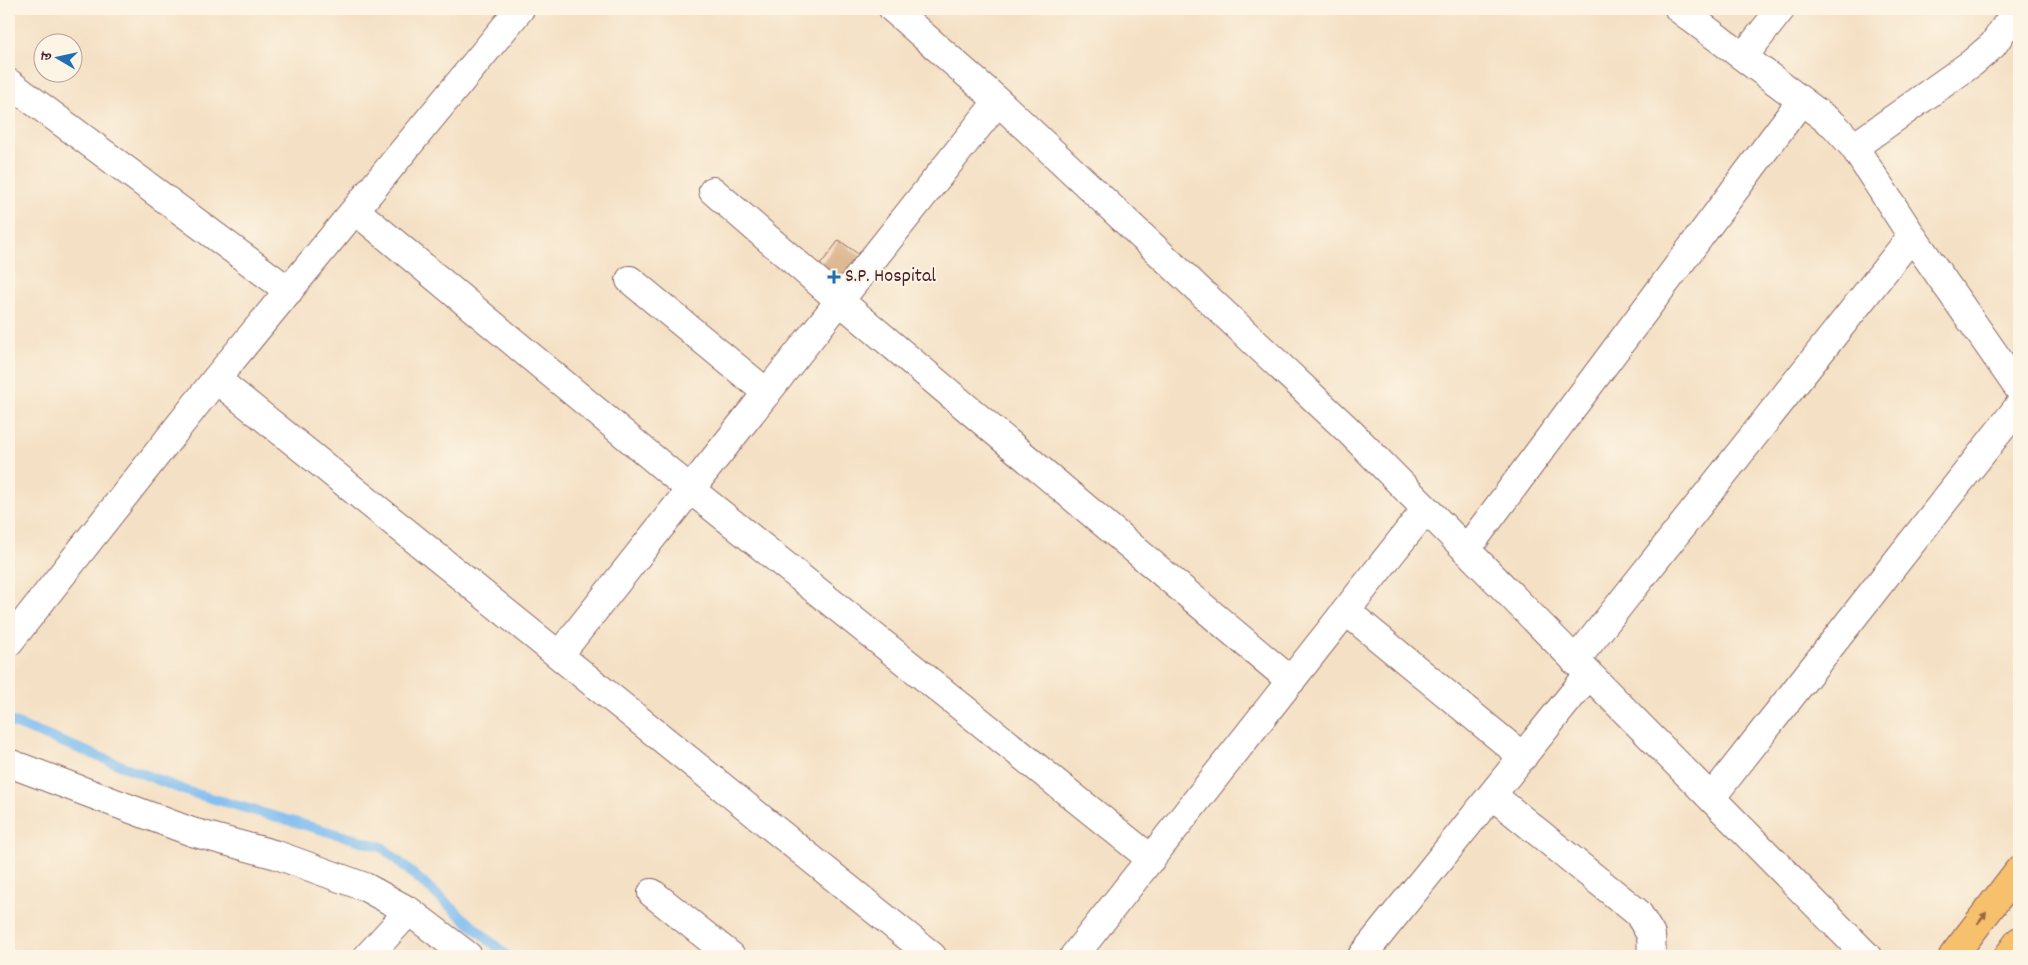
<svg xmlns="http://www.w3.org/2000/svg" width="2028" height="965" font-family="Dekko,'Playpen Sans Deva',sans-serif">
<rect width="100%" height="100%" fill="#fcf5e5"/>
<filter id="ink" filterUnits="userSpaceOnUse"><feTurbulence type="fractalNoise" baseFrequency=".02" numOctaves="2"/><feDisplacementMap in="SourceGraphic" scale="10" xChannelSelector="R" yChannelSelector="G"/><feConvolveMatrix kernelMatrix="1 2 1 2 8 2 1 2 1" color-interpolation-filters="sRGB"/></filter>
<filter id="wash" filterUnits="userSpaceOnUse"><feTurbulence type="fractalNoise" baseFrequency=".0096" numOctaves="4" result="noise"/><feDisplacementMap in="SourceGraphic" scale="20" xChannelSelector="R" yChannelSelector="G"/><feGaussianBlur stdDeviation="1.12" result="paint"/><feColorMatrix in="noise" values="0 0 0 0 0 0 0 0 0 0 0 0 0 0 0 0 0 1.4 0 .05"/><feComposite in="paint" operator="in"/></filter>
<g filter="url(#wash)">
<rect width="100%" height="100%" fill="#f4e0c4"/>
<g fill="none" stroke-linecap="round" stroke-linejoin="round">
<path stroke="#7cbbf0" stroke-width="10" d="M9,721L186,791L382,847L507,956"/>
</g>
<g id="blocks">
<path fill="#deb994" d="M839,240L862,257L838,289L815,272Z"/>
</g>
</g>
<g filter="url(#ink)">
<use href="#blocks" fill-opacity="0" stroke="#866361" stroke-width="1"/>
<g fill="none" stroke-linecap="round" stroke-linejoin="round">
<g stroke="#866361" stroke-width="30">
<path id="minor" d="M893,9L998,101L1349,431L1867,956
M1679,9L1834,125L1854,147L1912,236L2019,389
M1743,57L1781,9
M9,83L289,291
M1854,147L1972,63L1993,45L2017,9
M713,191L840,301L1291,681
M355,210L690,489L1151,859
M630,280L767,393
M216,379L932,956
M1466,550L1801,101
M1346,611L1523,757
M9,642L216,379L520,9
M559,655L998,101
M1575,661L1912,236
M9,763L192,832L277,855L365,887L409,911L468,956
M1492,795L1638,913L1651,935L1652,956
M1711,798L2019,406
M652,893L731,956
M368,956L409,911
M1074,956L1426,509
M1362,956L1589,674"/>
</g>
<g stroke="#866361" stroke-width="30">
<path id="trunk" d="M1953,956L2019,870
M2008,956L2019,941"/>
</g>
<use href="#minor" stroke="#fff" stroke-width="28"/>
<use href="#trunk" stroke="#f7c06c" stroke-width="28"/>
</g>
<defs><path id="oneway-solid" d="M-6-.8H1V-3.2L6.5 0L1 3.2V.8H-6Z" transform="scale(1.25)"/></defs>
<use fill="#986748" href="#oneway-solid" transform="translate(1982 918) rotate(-52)"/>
</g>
<path fill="#1f6fb2" stroke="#fcf5e5" stroke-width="2" d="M831.5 269.5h5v5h5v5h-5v5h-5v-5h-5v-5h5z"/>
<g text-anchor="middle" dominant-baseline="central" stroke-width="4" stroke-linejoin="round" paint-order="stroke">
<g font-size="20" fill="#4a1f2b" stroke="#fcf5e5" text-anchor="start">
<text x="845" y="277">S.P. Hospital</text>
</g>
</g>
<rect width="2028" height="965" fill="none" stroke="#fcf5e5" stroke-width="30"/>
<g transform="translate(58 58) rotate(279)"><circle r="24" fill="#fcf5e5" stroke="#b59f9b"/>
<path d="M0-4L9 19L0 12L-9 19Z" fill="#1f6fb2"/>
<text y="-8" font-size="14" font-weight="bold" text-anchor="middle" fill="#4a1f2b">उ</text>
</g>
</svg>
